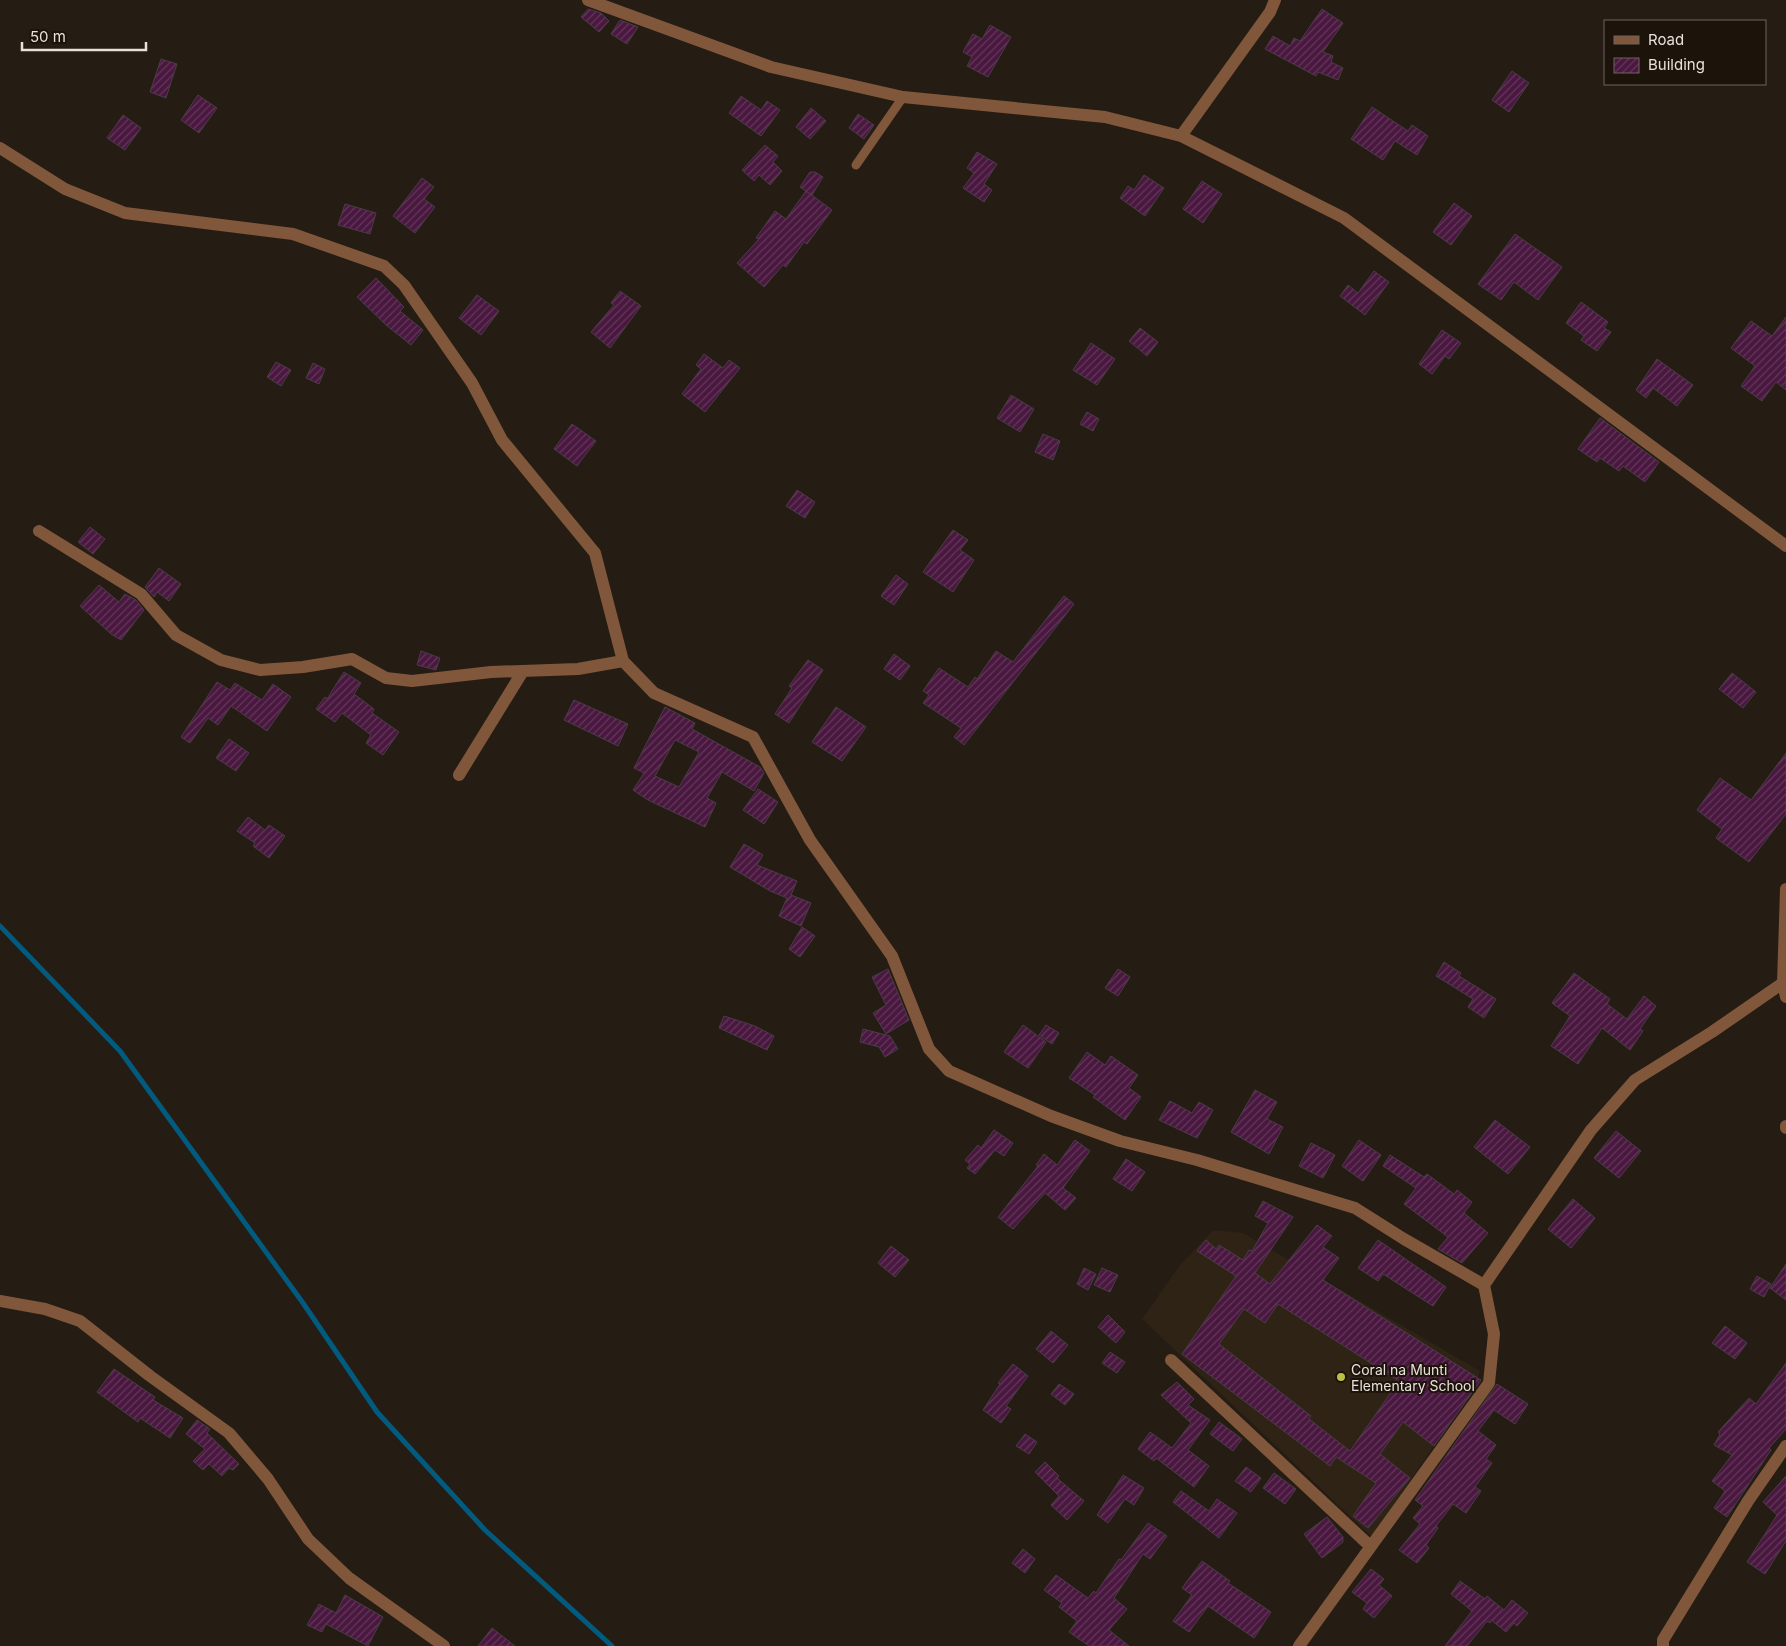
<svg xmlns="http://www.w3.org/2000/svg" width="1786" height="1646" font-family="Inter,sans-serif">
<defs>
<pattern id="building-hatch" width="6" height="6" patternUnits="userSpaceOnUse" patternTransform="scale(1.25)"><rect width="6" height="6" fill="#49173f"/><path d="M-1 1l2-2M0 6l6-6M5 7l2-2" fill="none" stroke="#63385a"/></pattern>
</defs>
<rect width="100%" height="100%" fill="#251c13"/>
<path fill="#2e2315" d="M1213,1230L1243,1233L1480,1371L1476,1384L1372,1537L1142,1319L1180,1265Z"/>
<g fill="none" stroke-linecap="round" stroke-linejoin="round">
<path stroke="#025b7f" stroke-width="5" d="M0,926L120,1051L303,1303L377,1412L485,1530L612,1646"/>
</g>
<path fill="url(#building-hatch)" stroke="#493d46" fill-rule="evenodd" d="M588,9L601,13L609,21L599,32L581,17Z
M1322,9L1343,23L1323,52L1333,56L1331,62L1343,68L1338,80L1318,72L1316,76L1265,49L1273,36L1290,46L1294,38L1300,41Z
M620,20L638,27L627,44L611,34Z
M990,25L1011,37L988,77L967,66L972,57L963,52L973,34L982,39Z
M161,59L177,64L166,98L150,92Z
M1512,71L1529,83L1509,112L1492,100Z
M198,95L217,108L199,133L181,120Z
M741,96L761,110L767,101L780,110L761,136L729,113Z
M1372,107L1408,131L1412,125L1428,136L1417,155L1395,141L1383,160L1351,139Z
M811,108L826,121L810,139L796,127Z
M858,114L874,125L864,139L849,128Z
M123,115L141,128L125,150L107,138Z
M765,145L778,156L773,162L782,171L770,185L759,175L754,181L742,170Z
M977,152L997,164L984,184L992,190L984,202L963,188L974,173L967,168Z
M810,172H815L823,177L812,195L800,187Z
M1144,175L1164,188L1145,216L1120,198L1128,186L1134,190Z
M422,178L434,187L424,199L435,207L415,233L393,216Z
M1202,181L1222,194L1203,223L1183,209Z
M806,191L832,210L807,244L804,242L786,267L783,265L764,287L737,263L759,239L756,238L775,211L786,219Z
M1454,203L1472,216L1451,245L1433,232Z
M345,204L376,213L370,234L338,225Z
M1515,234L1562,267L1538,300L1514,282L1501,300L1478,284Z
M1374,271L1389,282L1365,315L1340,296L1348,285L1358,293Z
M376,278L404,307L400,311L423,330L411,345L386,325L357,297Z
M620,291L641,306L610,348L591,332L614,305L611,303Z
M477,295L499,311L481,335L459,318Z
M1581,302L1608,322L1604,328L1611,332L1597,351L1581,340L1584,336L1566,323Z
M1786,317V390L1776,382L1762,401L1741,386L1755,366L1731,348L1751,321L1772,336Z
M1140,328L1158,342L1147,356L1129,341Z
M1442,330L1461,343L1449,359L1445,356L1432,374L1419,364Z
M1091,343L1115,359L1097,385L1073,370Z
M704,354L723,368L729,360L740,368L705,412L682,394L701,369L696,365Z
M1657,359L1693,385L1677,406L1653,388L1646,398L1636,390Z
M276,362L291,370L281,386L267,377Z
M313,363L325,369L319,384L306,378Z
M1011,395L1034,409L1020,432L997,418Z
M1087,412L1099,419L1093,431L1080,424Z
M1600,418L1659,462L1645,482L1623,466L1619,471L1600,458L1597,462L1578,449Z
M572,424L596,441L577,466L554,449Z
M1043,434L1060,441L1053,460L1035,452Z
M797,490L815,502L805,518L786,506Z
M90,527L105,539L93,554L78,542Z
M953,530L968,540L960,550L974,560L953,592L923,572Z
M159,568L181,584L169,601L157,592L154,597L145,587Z
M896,575L908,584L894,605L881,596Z
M99,585L119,602L125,594L136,600L144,610L121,640L111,634L80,606Z
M1064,596L1074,604L964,745L954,737L961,728L923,703L929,695L923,691L939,668L968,687L975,677L977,679L996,651L1013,662Z
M421,651L440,658L436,670L417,665Z
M894,654L910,666L900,680L884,669Z
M808,660L823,670L789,723L775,714L792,688L789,686Z
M344,672L361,683L354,694L374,709L372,713L399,732L383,755L366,743L371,735L342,713L335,722L316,709L325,697L327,699Z
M1732,673L1756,692L1743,708L1719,689Z
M217,682L230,690L235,683L262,700L273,684L291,697L267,731L231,706L218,725L208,718L190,743L181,737Z
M574,700L628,724L618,746L564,720Z
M665,707L695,723L692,729L760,767L764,773L754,791L722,772L707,798L716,803L705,827L648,800L633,790L644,773L634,768ZM675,740L699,752L679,787L655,776Z
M836,707L866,727L842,761L812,742Z
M229,739L249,753L236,771L216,758Z
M1786,753V814L1749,862L1716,838L1722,829L1697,810L1720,778L1751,800Z
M758,789L778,802L764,824L743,810Z
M248,817L265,830L269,825L285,836L269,858L253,846L255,843L237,831Z
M744,844L763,855L757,865L797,881L791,895L811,903L801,926L779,916L787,898L770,891L730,867Z
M802,927L815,936L800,957L789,949Z
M1444,962L1461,973L1459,976L1496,999L1484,1018L1468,1007L1473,999L1436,976Z
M888,969L909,1020L886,1034L873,1013L886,1005L872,977Z
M1118,969L1130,977L1118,996L1105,988Z
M1574,973L1610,999L1607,1004L1627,1019L1644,996L1656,1006L1640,1029L1643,1031L1630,1050L1602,1028L1578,1064L1551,1046L1570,1016L1552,1003Z
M724,1016L755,1026L774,1036L767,1050L719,1028Z
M1023,1025L1046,1042L1028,1068L1004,1052Z
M1046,1025L1059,1033L1052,1044L1039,1035Z
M863,1029L890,1036L898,1049L885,1057L879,1047L860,1042Z
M1087,1052L1105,1065L1111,1056L1138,1075L1129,1088L1141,1097L1125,1120L1093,1097L1095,1095L1069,1078Z
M1255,1090L1277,1102L1267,1119L1283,1127L1269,1154L1231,1132Z
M1170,1101L1192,1113L1199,1102L1213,1110L1197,1138L1159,1120Z
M1495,1120L1530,1147L1508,1174L1474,1147Z
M994,1130L1013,1143L1004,1156L995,1150L975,1174L967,1168L970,1164L965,1160L978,1145L981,1148Z
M1616,1131L1641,1151L1619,1178L1594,1158Z
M1075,1140L1090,1151L1063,1188L1076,1198L1065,1210L1045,1193L1013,1229L998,1217L1038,1166L1036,1165L1044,1154L1057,1165Z
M1359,1140L1381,1155L1363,1181L1342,1166Z
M1311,1143L1335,1155L1323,1178L1299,1166Z
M1390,1155L1424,1177L1427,1174L1454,1194L1457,1190L1472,1202L1464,1213L1488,1233L1462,1263L1438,1249L1448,1237L1404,1204L1416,1188L1383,1166Z
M1126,1159L1145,1172L1132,1191L1113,1179Z
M1573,1199L1595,1218L1571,1248L1548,1229Z
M1263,1201L1293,1217L1255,1273L1270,1284L1317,1225L1332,1236L1323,1247L1339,1258L1323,1280L1481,1380L1434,1446L1403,1422L1380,1454L1410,1478L1368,1528L1353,1516L1376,1483L1336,1457L1330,1466L1182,1354L1236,1276L1197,1251L1206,1240L1216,1249L1219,1245L1243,1260L1249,1250L1252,1251L1268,1223L1255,1216ZM1278,1304L1399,1381L1350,1451L1309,1419L1311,1416L1219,1344L1244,1309L1265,1323Z
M1378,1240L1446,1287L1433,1306L1383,1274L1378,1281L1358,1268Z
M891,1246L909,1260L895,1277L878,1263Z
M1786,1264V1300L1770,1288Z
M1084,1268L1096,1274L1088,1290L1077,1284Z
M1102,1268L1118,1275L1110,1292L1094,1285Z
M1757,1276L1771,1284L1764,1297L1750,1289Z
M1108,1315L1125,1332L1116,1343L1098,1327Z
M1725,1326L1747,1343L1735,1359L1712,1343Z
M1051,1331L1068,1345L1053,1363L1036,1349Z
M1110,1352L1125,1362L1117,1373L1102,1363Z
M1786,1363V1429L1769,1448L1771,1450L1727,1517L1714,1508L1725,1491L1712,1481L1732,1455L1714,1445L1720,1434L1718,1432L1749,1398L1756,1404Z
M1013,1364L1028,1376L1006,1406L1011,1409L1001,1423L983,1410L1000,1384L998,1383Z
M114,1369L155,1397L153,1400L183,1418L170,1438L140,1418L138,1422L97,1392Z
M1177,1382L1194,1399L1188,1405L1210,1420L1188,1450L1209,1466L1194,1487L1156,1458L1154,1461L1138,1449L1150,1432L1172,1448L1191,1423L1161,1395Z
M1059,1384L1074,1394L1065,1405L1051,1394Z
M1497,1384L1528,1404L1515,1424L1494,1410L1478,1431L1496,1445L1486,1459L1492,1463L1475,1487L1481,1491L1466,1513L1453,1504L1436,1526L1438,1528L1426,1545L1429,1548L1417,1563L1399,1550L1420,1524L1413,1518L1423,1506L1415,1500Z
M197,1420L210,1429L207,1433L239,1464L233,1470L229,1468L222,1476L209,1464L203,1470L193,1461L205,1449L186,1434Z
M1219,1422L1242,1439L1233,1451L1210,1434Z
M1025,1434L1037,1442L1029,1454L1016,1446Z
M1045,1462L1059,1476L1057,1478L1084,1501L1067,1520L1051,1505L1059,1496L1035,1472Z
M1246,1467L1261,1478L1251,1492L1235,1481Z
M1274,1473L1296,1489L1285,1504L1263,1488Z
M1123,1475L1144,1488L1134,1505L1125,1499L1108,1523L1097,1515Z
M1786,1476V1541L1765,1574L1747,1562L1777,1515L1763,1502Z
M1181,1491L1209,1511L1217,1499L1237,1513L1219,1538L1173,1502Z
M1327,1517L1343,1537V1542L1322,1558L1304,1534Z
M1148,1523L1167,1536L1150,1559L1143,1554L1114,1598L1127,1609L1109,1630L1129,1646H1089L1069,1632L1077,1621L1059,1607L1062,1603L1044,1590L1056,1575L1088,1598L1094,1591L1096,1593L1119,1559L1121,1560Z
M1023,1549L1035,1559L1025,1573L1012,1563Z
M1202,1561L1230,1581L1228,1583L1271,1612L1254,1638L1208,1606L1189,1632L1173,1621L1192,1595L1182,1588Z
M1371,1569L1384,1579L1379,1585L1392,1596L1374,1618L1363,1609L1367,1603L1352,1592Z
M1460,1581L1485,1599L1487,1596L1504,1610L1512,1600L1528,1613L1517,1626L1514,1623L1506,1632L1491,1620L1490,1623L1487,1621L1467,1646H1445L1472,1611L1451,1594Z
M345,1595L383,1617L368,1646L326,1624L322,1632L307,1625L319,1604L336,1613Z
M492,1628L515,1646H478Z"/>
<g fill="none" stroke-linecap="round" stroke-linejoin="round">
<path stroke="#81573c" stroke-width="9" d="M856,165L903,97"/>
<path stroke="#81573c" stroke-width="12" d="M1181,136L1270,12L1275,0
M0,148L65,189L125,213L293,234L384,266L404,285L472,383L502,440L595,553L623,661L654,693L753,737L810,840L892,956L929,1049L949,1071L1051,1116L1120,1141L1197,1160L1355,1208L1404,1239L1484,1285
M39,531L141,594L176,635L221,660L260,670L303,667L352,659L386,678L412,681L491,672L578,669L623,661
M459,775L523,671
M1786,889L1783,983L1786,997
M1786,1126V1128
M0,1301L45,1309L80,1321L150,1376L229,1433L268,1479L308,1539L349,1578L444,1646
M1171,1360L1370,1546
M1299,1646L1489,1383L1494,1334L1484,1285L1591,1130L1635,1080L1712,1032L1783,983
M1663,1646V1640L1748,1501L1786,1446"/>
<path stroke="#81573c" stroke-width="12" d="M588,0L771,67L903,97L1105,117L1181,136L1344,218L1786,546"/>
</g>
<circle fill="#b8c147" stroke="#1c130a" stroke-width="2" cx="1341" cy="1377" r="5"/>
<g text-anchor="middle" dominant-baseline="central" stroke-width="4" stroke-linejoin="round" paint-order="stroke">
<g font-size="14" fill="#e8e1db" stroke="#1c130a" text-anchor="start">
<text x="1351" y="1369">Coral na Munti<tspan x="1351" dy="16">Elementary School</tspan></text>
</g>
</g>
<rect x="1604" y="20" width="162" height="65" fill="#1c130a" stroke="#6e655e"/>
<rect x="1614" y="36" width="25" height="8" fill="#81573c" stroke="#6e655e"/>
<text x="1648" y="45" font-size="15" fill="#e8e1db">Road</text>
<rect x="1614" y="58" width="25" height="15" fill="url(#building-hatch)" stroke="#6e655e"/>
<text x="1648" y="70" font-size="15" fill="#e8e1db">Building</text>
<path d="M22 42v8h124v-8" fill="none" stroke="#e8e1db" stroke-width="2.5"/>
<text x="30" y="42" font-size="15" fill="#e8e1db" stroke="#1c130a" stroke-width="4" paint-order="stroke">50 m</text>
</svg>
